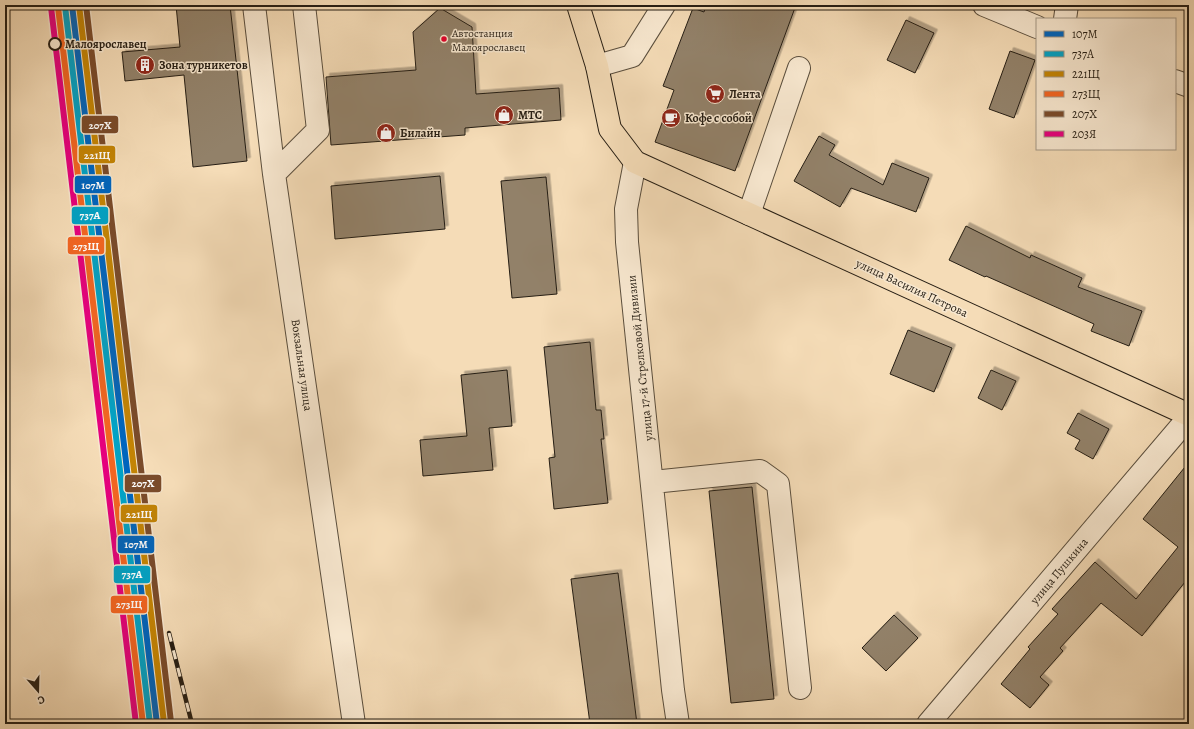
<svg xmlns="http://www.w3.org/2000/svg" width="1194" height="729" font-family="Alegreya,serif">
<defs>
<filter id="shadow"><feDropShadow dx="3.5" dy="-3.5" stdDeviation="0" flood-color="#0004"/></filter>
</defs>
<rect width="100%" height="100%" fill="#f5dcb7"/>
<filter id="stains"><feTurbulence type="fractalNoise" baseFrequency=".005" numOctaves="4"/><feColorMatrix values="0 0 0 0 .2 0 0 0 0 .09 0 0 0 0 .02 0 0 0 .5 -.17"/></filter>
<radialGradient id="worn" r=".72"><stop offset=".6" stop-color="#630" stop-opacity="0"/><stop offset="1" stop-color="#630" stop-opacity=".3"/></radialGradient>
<path fill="#928169" stroke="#261e14" filter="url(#shadow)" d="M176,5H230L247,161L193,167L184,75L125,81L122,52L180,47Z
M706,5H796L735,171L655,142L674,90L663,86L693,8L704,12Z
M440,8L472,27L476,94L559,88L561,120L465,128V135L331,145L326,77L416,70L413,32Z
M906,20L934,33L915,73L887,60Z
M1010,51L1035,60L1014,118L989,109Z
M819,136L835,145L829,155L883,185L892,163L929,178L916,212L851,188L840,207L794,181Z
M440,176L445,229L335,239L331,186Z
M546,177L557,294L512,298L501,181Z
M966,226L1030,258L1031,255L1082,278L1078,287L1142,311L1129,346L1091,331L1094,324L986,276L985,277L949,260Z
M908,330L952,348L934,392L890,374Z
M590,342L596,410H601L604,439H601L608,503L554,509L549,458L555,457L544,347Z
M507,370L512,426L489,428L493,470L423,476L420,440L467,436L461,375Z
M991,370L1016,381L1002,410L978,398Z
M1078,413L1109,429L1093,459L1075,449L1080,440L1067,433Z
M1189,462V577L1142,636L1101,603L1060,648L1063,651L1040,677L1049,685L1030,708L1001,684L1030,649L1028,647L1058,614L1052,609L1095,562L1136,599L1178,547L1143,519Z
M752,487L774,699L731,703L709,491Z
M618,573L637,724H590L571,579Z
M894,615L918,638L886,671L862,648Z"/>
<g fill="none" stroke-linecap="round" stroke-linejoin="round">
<g stroke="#5a4e3d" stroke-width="24">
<path id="minor" d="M254,5L274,174L354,724
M984,5L1037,27
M1065,19L1067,5
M597,66L632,56L664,5
M1175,81L1189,86
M635,162L626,209L627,242L673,690L678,724
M274,174L318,130L304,5
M749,214L799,68
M653,482L760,471L778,484L800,688
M928,724L1189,417"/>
</g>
<g stroke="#261e14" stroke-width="24">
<path id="major" d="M578,5L597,66L610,129L635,162L1189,415"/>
</g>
<use href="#minor" stroke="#f8e8d0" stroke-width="22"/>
<use href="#major" stroke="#f5dcb7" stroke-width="22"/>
<g stroke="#261e14" stroke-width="4.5">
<path id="rail" d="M169,633L192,724"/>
</g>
<use href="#rail" stroke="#f8e8d0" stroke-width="3" stroke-dasharray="9" stroke-linecap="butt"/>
<g stroke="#f8e8d0" stroke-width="9">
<path id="rail-1" d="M72,5L157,724"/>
</g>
<g stroke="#f8e8d0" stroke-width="9">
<path id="rail-2" d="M65,6L150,724"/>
</g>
<g stroke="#f8e8d0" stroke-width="9">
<path id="rail-3" d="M79,5L164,723"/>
</g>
<g stroke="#f8e8d0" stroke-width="9">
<path id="rail-4" d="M58,7L143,724"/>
</g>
<g stroke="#f8e8d0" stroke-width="9">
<path id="rail-5" d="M86,5L171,722"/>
</g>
<g stroke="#f8e8d0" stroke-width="9">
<path id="rail-6" d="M51,7L136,724"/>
</g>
<use href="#rail-1" stroke="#0065bd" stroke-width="6"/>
<use href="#rail-2" stroke="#02a2c5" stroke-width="6"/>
<use href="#rail-3" stroke="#c38405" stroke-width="6"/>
<use href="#rail-4" stroke="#f26522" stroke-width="6"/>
<use href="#rail-5" stroke="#7a4b2a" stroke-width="6"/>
<use href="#rail-6" stroke="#e5007d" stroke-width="6"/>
</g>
<defs>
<g id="building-disc" transform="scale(1)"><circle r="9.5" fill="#8f2418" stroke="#f8e8d0"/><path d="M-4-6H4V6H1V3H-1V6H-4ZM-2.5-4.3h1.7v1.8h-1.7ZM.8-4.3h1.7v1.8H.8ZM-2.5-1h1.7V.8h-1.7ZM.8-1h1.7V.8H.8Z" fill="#fff"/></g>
<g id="supermarket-disc" transform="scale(1)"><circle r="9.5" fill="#8f2418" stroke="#f8e8d0"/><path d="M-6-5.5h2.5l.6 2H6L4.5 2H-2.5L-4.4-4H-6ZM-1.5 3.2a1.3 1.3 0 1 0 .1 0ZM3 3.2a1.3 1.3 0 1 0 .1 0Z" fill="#fff"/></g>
<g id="shop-disc" transform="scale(1)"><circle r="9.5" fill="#8f2418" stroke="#f8e8d0"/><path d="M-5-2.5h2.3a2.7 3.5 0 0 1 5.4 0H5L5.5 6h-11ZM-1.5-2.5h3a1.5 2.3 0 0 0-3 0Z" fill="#fff"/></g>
<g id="cafe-disc" transform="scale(1)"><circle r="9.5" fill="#8f2418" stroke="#f8e8d0"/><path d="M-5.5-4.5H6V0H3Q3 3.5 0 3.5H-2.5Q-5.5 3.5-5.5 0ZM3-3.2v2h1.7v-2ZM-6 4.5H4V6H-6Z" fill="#fff"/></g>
</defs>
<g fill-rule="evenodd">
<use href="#building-disc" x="145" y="65"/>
<use href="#supermarket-disc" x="715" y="94"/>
<use href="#shop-disc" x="504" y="115"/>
<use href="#cafe-disc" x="671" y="118"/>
<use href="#shop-disc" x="386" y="133"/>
</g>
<circle fill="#e4002b" stroke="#f8e8d0" stroke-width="1.5" cx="444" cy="39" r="3.5"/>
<circle fill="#f8e8d0" stroke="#261e14" stroke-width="2" cx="55" cy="44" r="6"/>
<g text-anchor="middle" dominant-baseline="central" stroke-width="3" stroke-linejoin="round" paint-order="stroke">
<g font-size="11" fill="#261e14" stroke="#f8e8d0" text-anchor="start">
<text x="452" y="33">Автостанция<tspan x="452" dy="14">Малоярославец</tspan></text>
</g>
<g font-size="12" font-weight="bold" fill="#261e14" stroke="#f8e8d0" text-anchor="start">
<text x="65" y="44">Малоярославец</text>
</g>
<g font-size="12" font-weight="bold" fill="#261e14" stroke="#f8e8d0" text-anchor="start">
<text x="159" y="65">Зона турникетов</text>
<text x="729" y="94">Лента</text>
<text x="518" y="115">МТС</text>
<text x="685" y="118">Кофе с собой</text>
<text x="400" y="133">Билайн</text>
</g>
<g font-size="12" fill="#261e14" stroke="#f8e8d0">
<text transform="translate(912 288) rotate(25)">улица Василия Петрова</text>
<text transform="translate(640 358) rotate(-96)">улица 17-й Стрелковой Дивизии</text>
<text transform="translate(302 365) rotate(82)">Вокзальная улица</text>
<text transform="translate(1059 571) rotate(-50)">улица Пушкина</text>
</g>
</g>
<g stroke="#f8e8d0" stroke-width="1.5">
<rect x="81" y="115" width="38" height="19" rx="4" fill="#7a4b2a"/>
<rect x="78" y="145" width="38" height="19" rx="4" fill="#c38405"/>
<rect x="74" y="175" width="38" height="19" rx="4" fill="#0065bd"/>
<rect x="71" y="206" width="38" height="19" rx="4" fill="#02a2c5"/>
<rect x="67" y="236" width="38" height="19" rx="4" fill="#f26522"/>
<rect x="124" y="474" width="38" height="19" rx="4" fill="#7a4b2a"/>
<rect x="120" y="504" width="38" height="19" rx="4" fill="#c38405"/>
<rect x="117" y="535" width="38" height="19" rx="4" fill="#0065bd"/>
<rect x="113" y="565" width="38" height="19" rx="4" fill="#02a2c5"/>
<rect x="110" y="595" width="38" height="19" rx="4" fill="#f26522"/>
</g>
<g font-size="11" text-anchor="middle" font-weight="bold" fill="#fff">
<text x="100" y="129">207Х</text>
<text x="97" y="159">221Щ</text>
<text x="93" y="189">107М</text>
<text x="90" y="219">737А</text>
<text x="86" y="250">273Щ</text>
<text x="143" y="487">207Х</text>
<text x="139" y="518">221Щ</text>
<text x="136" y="548">107М</text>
<text x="132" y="578">737А</text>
<text x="129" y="608">273Щ</text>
</g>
<rect width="1194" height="729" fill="none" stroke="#f5dcb7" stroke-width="20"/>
<rect x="6" y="6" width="1182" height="717" fill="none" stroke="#261e14" stroke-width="2"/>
<rect x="10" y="10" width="1174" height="709" fill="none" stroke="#261e14"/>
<rect x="1036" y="18" width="140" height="132" fill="#f8e8d0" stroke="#a49785"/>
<rect x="1044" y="31" width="20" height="6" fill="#0065bd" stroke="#a49785"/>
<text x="1072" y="38" font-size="12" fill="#261e14">107М</text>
<rect x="1044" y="51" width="20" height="6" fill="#02a2c5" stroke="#a49785"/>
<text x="1072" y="58" font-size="12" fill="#261e14">737А</text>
<rect x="1044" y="71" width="20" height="6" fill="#c38405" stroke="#a49785"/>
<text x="1072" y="78" font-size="12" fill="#261e14">221Щ</text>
<rect x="1044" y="91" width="20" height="6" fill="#f26522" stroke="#a49785"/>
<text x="1072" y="98" font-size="12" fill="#261e14">273Щ</text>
<rect x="1044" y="111" width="20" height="6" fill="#7a4b2a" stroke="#a49785"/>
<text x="1072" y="118" font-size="12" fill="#261e14">207Х</text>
<rect x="1044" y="131" width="20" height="6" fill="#e5007d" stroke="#a49785"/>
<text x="1072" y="138" font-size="12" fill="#261e14">203Я</text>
<g transform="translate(38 691) rotate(160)" stroke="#f8e8d0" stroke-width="3" paint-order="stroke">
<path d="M0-3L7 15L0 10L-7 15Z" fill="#261e14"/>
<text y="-6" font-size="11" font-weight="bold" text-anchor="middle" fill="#261e14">С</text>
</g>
<rect width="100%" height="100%" filter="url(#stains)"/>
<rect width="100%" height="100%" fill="url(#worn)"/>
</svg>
